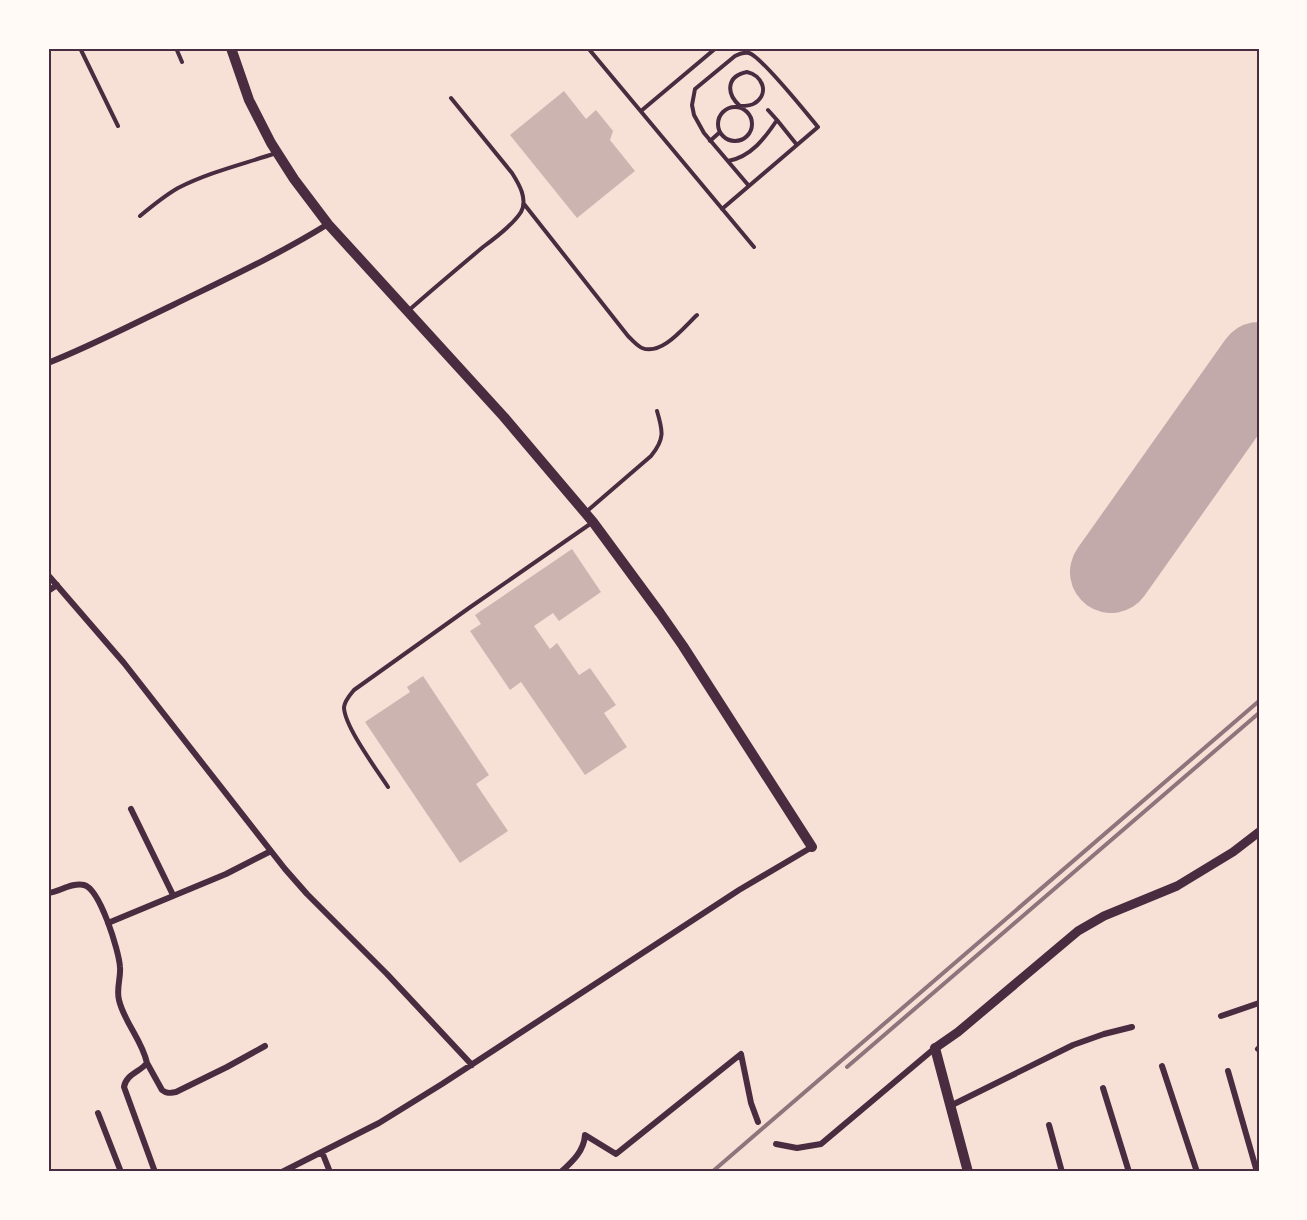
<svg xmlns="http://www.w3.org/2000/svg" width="1307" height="1220" font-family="'Space Grotesk',sans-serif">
<rect width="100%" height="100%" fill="#f7e1d7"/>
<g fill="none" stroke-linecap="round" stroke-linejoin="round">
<path stroke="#c3aaaa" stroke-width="82" d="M1111,572L1259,363"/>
</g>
<path fill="#ccb4b1" d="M564,91L586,119L596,110L613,131L610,140L635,171L577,218L510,135Z
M572,549L601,592L559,621L553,613L534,626L550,649L557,643L579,675L590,668L616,705L604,713L627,747L585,775L521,682L510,690L470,631L481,624L475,615Z
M423,676L489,775L476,784L508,831L460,863L365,722L410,692L407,687Z"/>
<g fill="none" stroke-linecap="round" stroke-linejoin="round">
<path stroke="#4a2c40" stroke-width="4" d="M80,48L118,126
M176,48L182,62
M588,48L754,247
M747,72C762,75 770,93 755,103C751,106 746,106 740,106C726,94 726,76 747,72Z
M718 124a17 17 0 1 1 34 0a17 17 0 1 1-34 0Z
M641,111L716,48
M777,120L797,145
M710,141L720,132
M728,161C751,157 765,138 777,120L768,110
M524,204L628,336C632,340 637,346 642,348C662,356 684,327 697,315
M722,209L818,127C807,114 761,56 749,53C744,52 739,54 735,56L695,89L692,105L694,115L704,133L749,186
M140,216C152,206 164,196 178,188C209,172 244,164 276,153
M408,311C433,289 458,268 483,247C494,239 514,223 521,212C528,199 519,184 512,173L451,98
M586,512L651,456C665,439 663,431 657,411
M388,787C377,770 344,726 344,707C345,700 350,695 354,690L469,608L593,522"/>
<path stroke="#4a2c40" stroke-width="6" d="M48,363C91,346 131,325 173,305C226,279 278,255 328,224
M48,575L124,663L285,869L307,894L387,974L472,1065
M48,591L57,585
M131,809L173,895
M48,893C59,892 72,882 84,885C100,889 119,951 120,967C121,978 116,989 119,1000C124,1022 142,1040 147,1063C140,1072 126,1074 124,1087L155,1172
M108,923L226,874L271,851
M1221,1016L1259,1003
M1258,1049L1259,1048
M147,1063L162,1090C167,1094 170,1093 176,1092L227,1067L265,1046
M1162,1066L1197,1172
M1228,1071L1257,1172
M1103,1088L1129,1172
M950,1106L1073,1045L1104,1034L1132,1027
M98,1113L121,1172
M1049,1125L1062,1172
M776,1144L797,1148L821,1144L935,1048
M322,1152L330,1172
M282,1172L379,1123L442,1084L739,890L812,847
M561,1172C573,1161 584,1151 585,1135L616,1154L741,1054L751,1103L758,1122"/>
<path stroke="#4a2c40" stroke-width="9" d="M935,1048L958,1032L1078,931L1104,916L1177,886L1233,852L1259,832"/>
<path stroke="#4a2c40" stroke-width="10" d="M231,48L249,100L271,143L294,179L328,224L504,417L593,522L660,613L683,646L812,847
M935,1048L968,1172"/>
<path stroke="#8f747c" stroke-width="4" d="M847,1067L1259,713
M712,1172L1259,701"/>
</g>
<rect width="1307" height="1220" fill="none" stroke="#fffaf5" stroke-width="99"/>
<rect x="50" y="50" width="1208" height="1120" fill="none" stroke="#4a2c40" stroke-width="2"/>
</svg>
